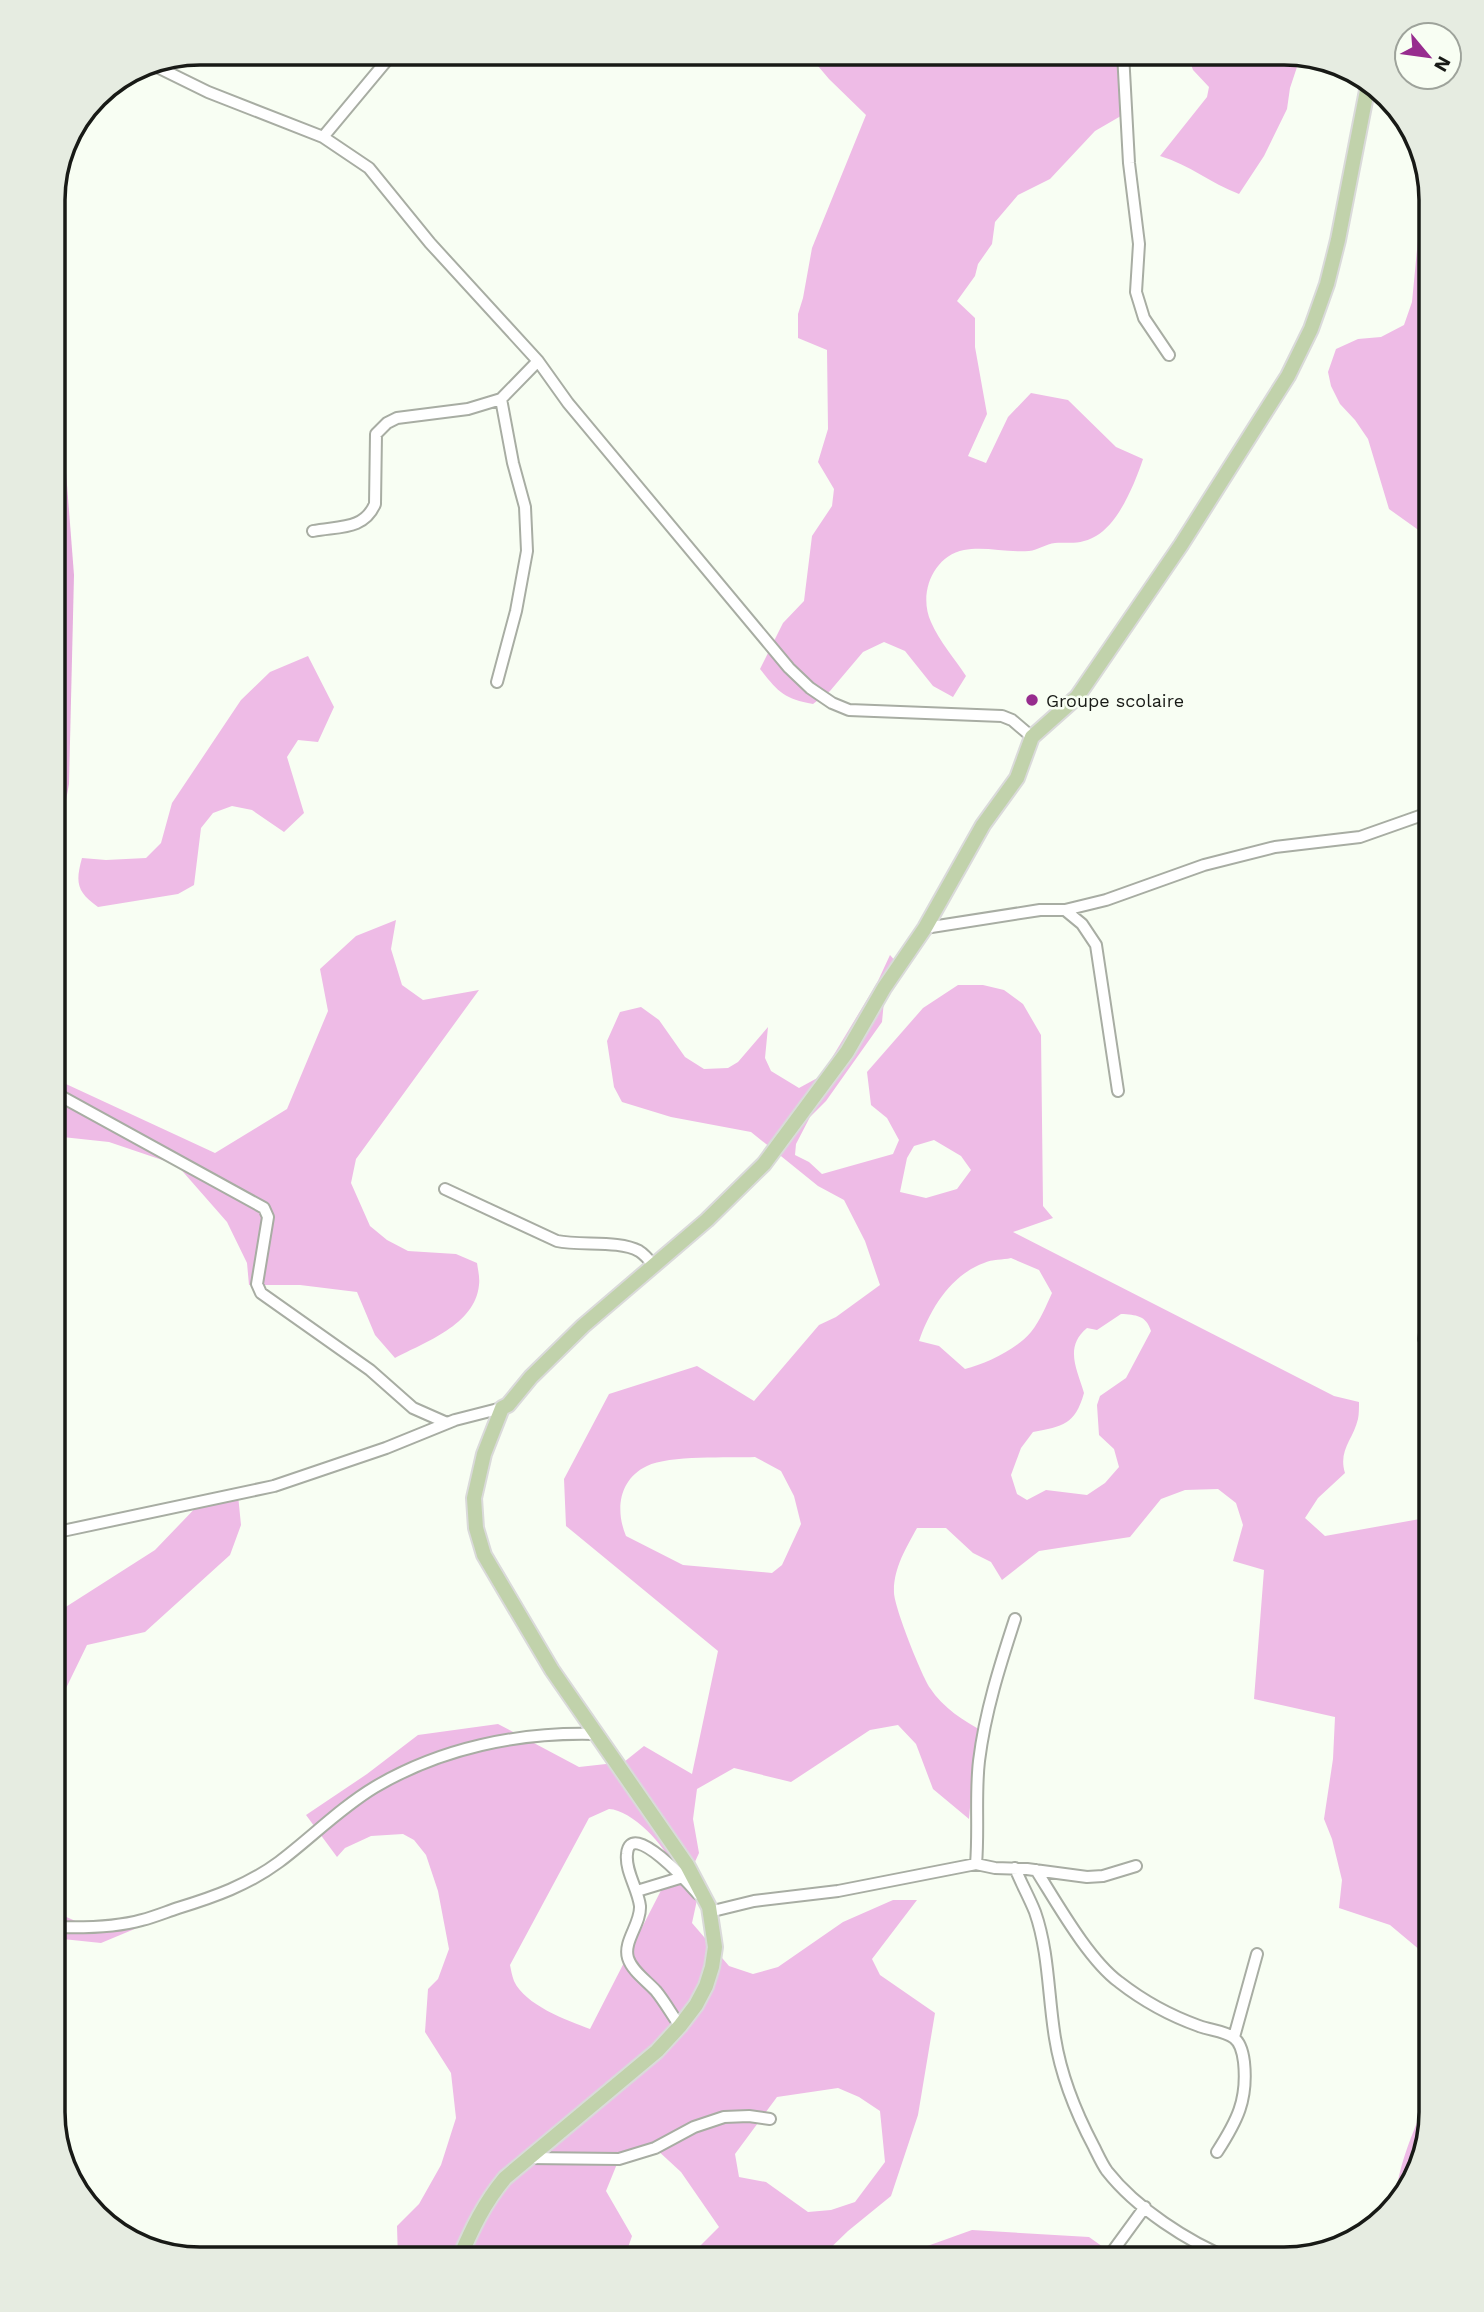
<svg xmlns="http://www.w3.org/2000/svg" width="1484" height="2312" font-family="'Work Sans',sans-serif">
<rect width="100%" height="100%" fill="#f8fef3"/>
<path fill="#eebbe6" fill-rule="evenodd" d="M807,53H1127L1126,69L1132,104L1126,113L1095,131L1050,179L1018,195L995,222L992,244L978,264L975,276L957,301L975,318V347L987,414L968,456L986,463L1008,417L1031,393L1068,400L1116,447L1143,459C1135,483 1119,523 1096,536C1080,545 1072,542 1055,543C1046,544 1038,550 1029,551C1008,553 985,546 964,550C933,556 918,594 931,622C939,641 955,659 966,676L953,697L933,686L905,651L884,642L863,652L830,691L813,704C784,699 778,692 760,669L783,623L804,601L812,536L832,506L834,489L818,462L828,429L827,350L798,338V314L803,298L812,248L866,115L829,79Z
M1187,53H1294L1301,55L1290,88L1287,109L1264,156L1239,194C1210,183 1190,165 1160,156L1207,97L1209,87L1193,70Z
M1431,205V539L1389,509L1368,439L1355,420L1340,404L1331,386L1328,372L1336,349L1358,339L1381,337L1404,325L1412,302L1419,229Z
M308,656L334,707L318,742L298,740L287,757L304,813L284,832L252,810L232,806L213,813L201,828L194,885L178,894L98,907C77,892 75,883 82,858L106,860L146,858L161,843L172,803L241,700L270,672Z
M396,920L391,949L402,985L423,1000L479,990L356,1159L351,1183L370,1226L387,1240L408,1251L456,1254L477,1263C478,1270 480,1278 479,1285C475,1325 425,1342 395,1358L375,1335L357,1292L300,1285H249L247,1263L227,1222L177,1165L109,1142L53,1136V1078L215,1153L287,1109L328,1011L320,969L356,936Z
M890,955L897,963L885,990L882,1022L826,1101L810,1117L796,1144L795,1155L809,1162L822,1174L893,1154L899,1140L887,1118L871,1105L867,1072L923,1008L958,985H983L1004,990L1023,1004L1041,1035L1043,1206L1053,1218L1013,1232L1334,1396L1359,1402C1359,1407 1359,1414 1358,1419C1353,1440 1338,1450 1345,1473L1318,1498L1305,1518L1325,1536L1431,1517V1977L1427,1956L1390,1925L1339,1908L1342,1880L1332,1839L1324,1819L1333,1759L1335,1717L1254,1699L1264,1570L1233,1561L1243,1525L1236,1503L1218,1489L1185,1490L1161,1499L1130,1537L1039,1551L1002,1580L991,1562L973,1553L946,1528H917C906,1548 893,1569 894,1593C895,1609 921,1674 930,1688C943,1708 964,1721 984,1732L971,1796L969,1819L933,1789L916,1744L898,1725L870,1730L791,1782L734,1768L697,1789L693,1819L699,1853L689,1875L697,1900L692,1923L729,1966L753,1974L778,1967L843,1922L893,1900H917L872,1959L880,1975L935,2013L918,2115L891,2196L848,2231L819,2259H687L719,2227L681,2172L655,2148L619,2159L606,2191L632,2236L624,2259H398L397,2226L419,2204L441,2165L456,2118L451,2073L425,2032L428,1989L438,1979L449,1949L438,1891L426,1855L414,1840L403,1834L371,1836L345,1848L337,1857L306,1815L367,1774L418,1735L498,1724L579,1767L624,1762L644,1746L692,1774L718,1651L566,1526L564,1479L609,1394L697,1366L754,1401L819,1325L836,1317L880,1285L865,1241L844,1200L818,1186L751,1132L671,1117L622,1102L614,1087L607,1041L620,1012L641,1007L659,1020L685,1057L704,1069L728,1068L738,1062L768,1027L765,1058L771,1071L799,1088L821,1076L877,983ZM934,1140L961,1156L971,1170L957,1189L926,1198L900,1192L907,1158L914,1146ZM1011,1258L1039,1270L1052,1293C1046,1306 1040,1321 1031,1332C1017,1349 986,1364 965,1369L939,1346L919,1341C930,1309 951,1275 984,1263C992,1259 1003,1260 1011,1258ZM1121,1314C1136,1315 1146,1315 1151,1331L1126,1378L1100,1396L1097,1405L1099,1435L1114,1449L1119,1467L1105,1483L1087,1495L1046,1490L1027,1500L1017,1494L1011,1475L1021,1448L1033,1432C1063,1426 1075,1425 1084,1393C1077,1369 1064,1347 1087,1328L1097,1330ZM755,1457L781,1471L794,1496L801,1524L782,1565L772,1573L683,1565L626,1536C615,1510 619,1479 647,1466C669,1455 729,1458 755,1457ZM609,1809C632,1810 666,1846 673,1867L590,2029C566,2020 525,2005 514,1981C512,1976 511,1970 510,1965L589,1818ZM838,2088L859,2097L880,2111L885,2162L855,2202L831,2210L808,2212L766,2182L739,2177L735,2154L777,2097Z
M238,1495L241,1525L230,1555L145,1632L87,1645L53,1715V1608L61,1610L155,1550L204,1499Z
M53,1911L100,1932L137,1928L101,1943L53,1938Z
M1431,2090V2112L1407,2194L1395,2204C1397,2165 1416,2125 1431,2090Z
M972,2230L1089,2237L1120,2259H891Z"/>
<path fill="#e6afde" d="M53,372L66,472L74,575L69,784L53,869Z"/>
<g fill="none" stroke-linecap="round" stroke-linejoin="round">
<g stroke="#a8ada3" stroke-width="14">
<path id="minor" d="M1123,53L1129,163L1139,244L1136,292L1144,318L1169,355
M149,63L208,92L323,137L369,168L430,243L538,361L568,403L789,668L810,688L832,703L849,710L1002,716L1012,720L1032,737
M323,137L393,53
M313,531C339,526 364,530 375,504L376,434L387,423L397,418L468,409L501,399L538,361
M497,682L516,611L527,551L525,507L513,463L501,399
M1065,910L1082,924L1096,945L1118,1091
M925,928L1040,910H1065L1106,900L1204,865L1275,847L1360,837L1431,812
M53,1092L264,1208L268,1217L257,1284L261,1293L370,1370L413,1408L447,1423
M445,1189L557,1241C581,1246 619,1240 639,1251C644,1254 650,1261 654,1266
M1431,1352L1424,1339L1431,1299
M53,1533L274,1486L386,1448L455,1420L502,1408
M976,1864C979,1830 975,1795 979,1761C985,1712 1000,1665 1015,1619
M1015,1868C1021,1883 1029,1897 1035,1912C1049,1952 1048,1996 1055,2038C1061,2076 1076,2113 1094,2147C1098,2155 1102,2164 1107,2171C1136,2208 1188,2242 1231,2259
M1036,1870C1057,1903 1088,1959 1119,1982C1142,2000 1171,2016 1199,2026C1209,2030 1226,2031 1234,2038C1241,2043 1243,2054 1244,2062C1248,2100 1237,2121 1217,2152
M637,1891L683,1877
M709,1912L754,1901L838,1891L976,1864L995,1868L1027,1869L1087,1877L1103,1876L1136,1866
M53,1927C82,1928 114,1928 142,1920C154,1917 166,1912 178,1908C214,1897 248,1885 279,1862C311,1838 340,1808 375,1787C441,1748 518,1732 595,1734
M680,2026C672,2015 665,2002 656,1991C647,1981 632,1971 628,1958C623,1941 641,1924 640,1906C638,1889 625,1871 627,1854C630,1817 691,1886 698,1894
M1234,2037L1257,1954
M528,2158L619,2159L655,2148L694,2127L724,2117L749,2116L770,2119
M1107,2259L1145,2207"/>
</g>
<g stroke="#dadada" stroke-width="18">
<path id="major" d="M459,2259C472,2229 484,2203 505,2178L657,2051L680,2026L696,2005L706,1986L712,1967L715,1947L709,1907L687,1865L552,1670L484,1555L476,1528L474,1498L484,1454L502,1408L508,1405L531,1377L583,1326L707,1220L764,1164L847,1052L884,988L925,928L983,825L1017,778L1032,737L1077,697L1181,545L1288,376L1311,329L1327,284L1338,240L1369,80"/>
</g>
<use href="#minor" stroke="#fff" stroke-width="10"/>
<use href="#major" stroke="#c1d2ab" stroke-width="14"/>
</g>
<circle fill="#972c8e" stroke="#f8fef3" stroke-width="2.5" cx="1032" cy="700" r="7"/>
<g text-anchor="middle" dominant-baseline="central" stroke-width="5" stroke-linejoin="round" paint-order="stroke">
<g font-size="18" fill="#181a16" stroke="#f8fef3" text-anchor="start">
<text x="1046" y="700">Groupe scolaire</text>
</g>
</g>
<path d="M0 0H1484V2312H0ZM200 65H1284A135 135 0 0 1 1419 200V2112A135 135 0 0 1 1284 2247H200A135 135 0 0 1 65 2112V200A135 135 0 0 1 200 65Z" fill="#e6ece1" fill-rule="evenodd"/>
<path fill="none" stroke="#181a16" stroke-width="3.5" d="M200 65H1284A135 135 0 0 1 1419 200V2112A135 135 0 0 1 1284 2247H200A135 135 0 0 1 65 2112V200A135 135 0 0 1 200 65Z"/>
<g transform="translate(1428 56) rotate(119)"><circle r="33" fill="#f8fef3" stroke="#9ea39b" stroke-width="2"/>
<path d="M0-5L12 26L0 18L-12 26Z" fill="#972c8e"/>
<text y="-10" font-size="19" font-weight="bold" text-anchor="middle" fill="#181a16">N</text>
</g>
</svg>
